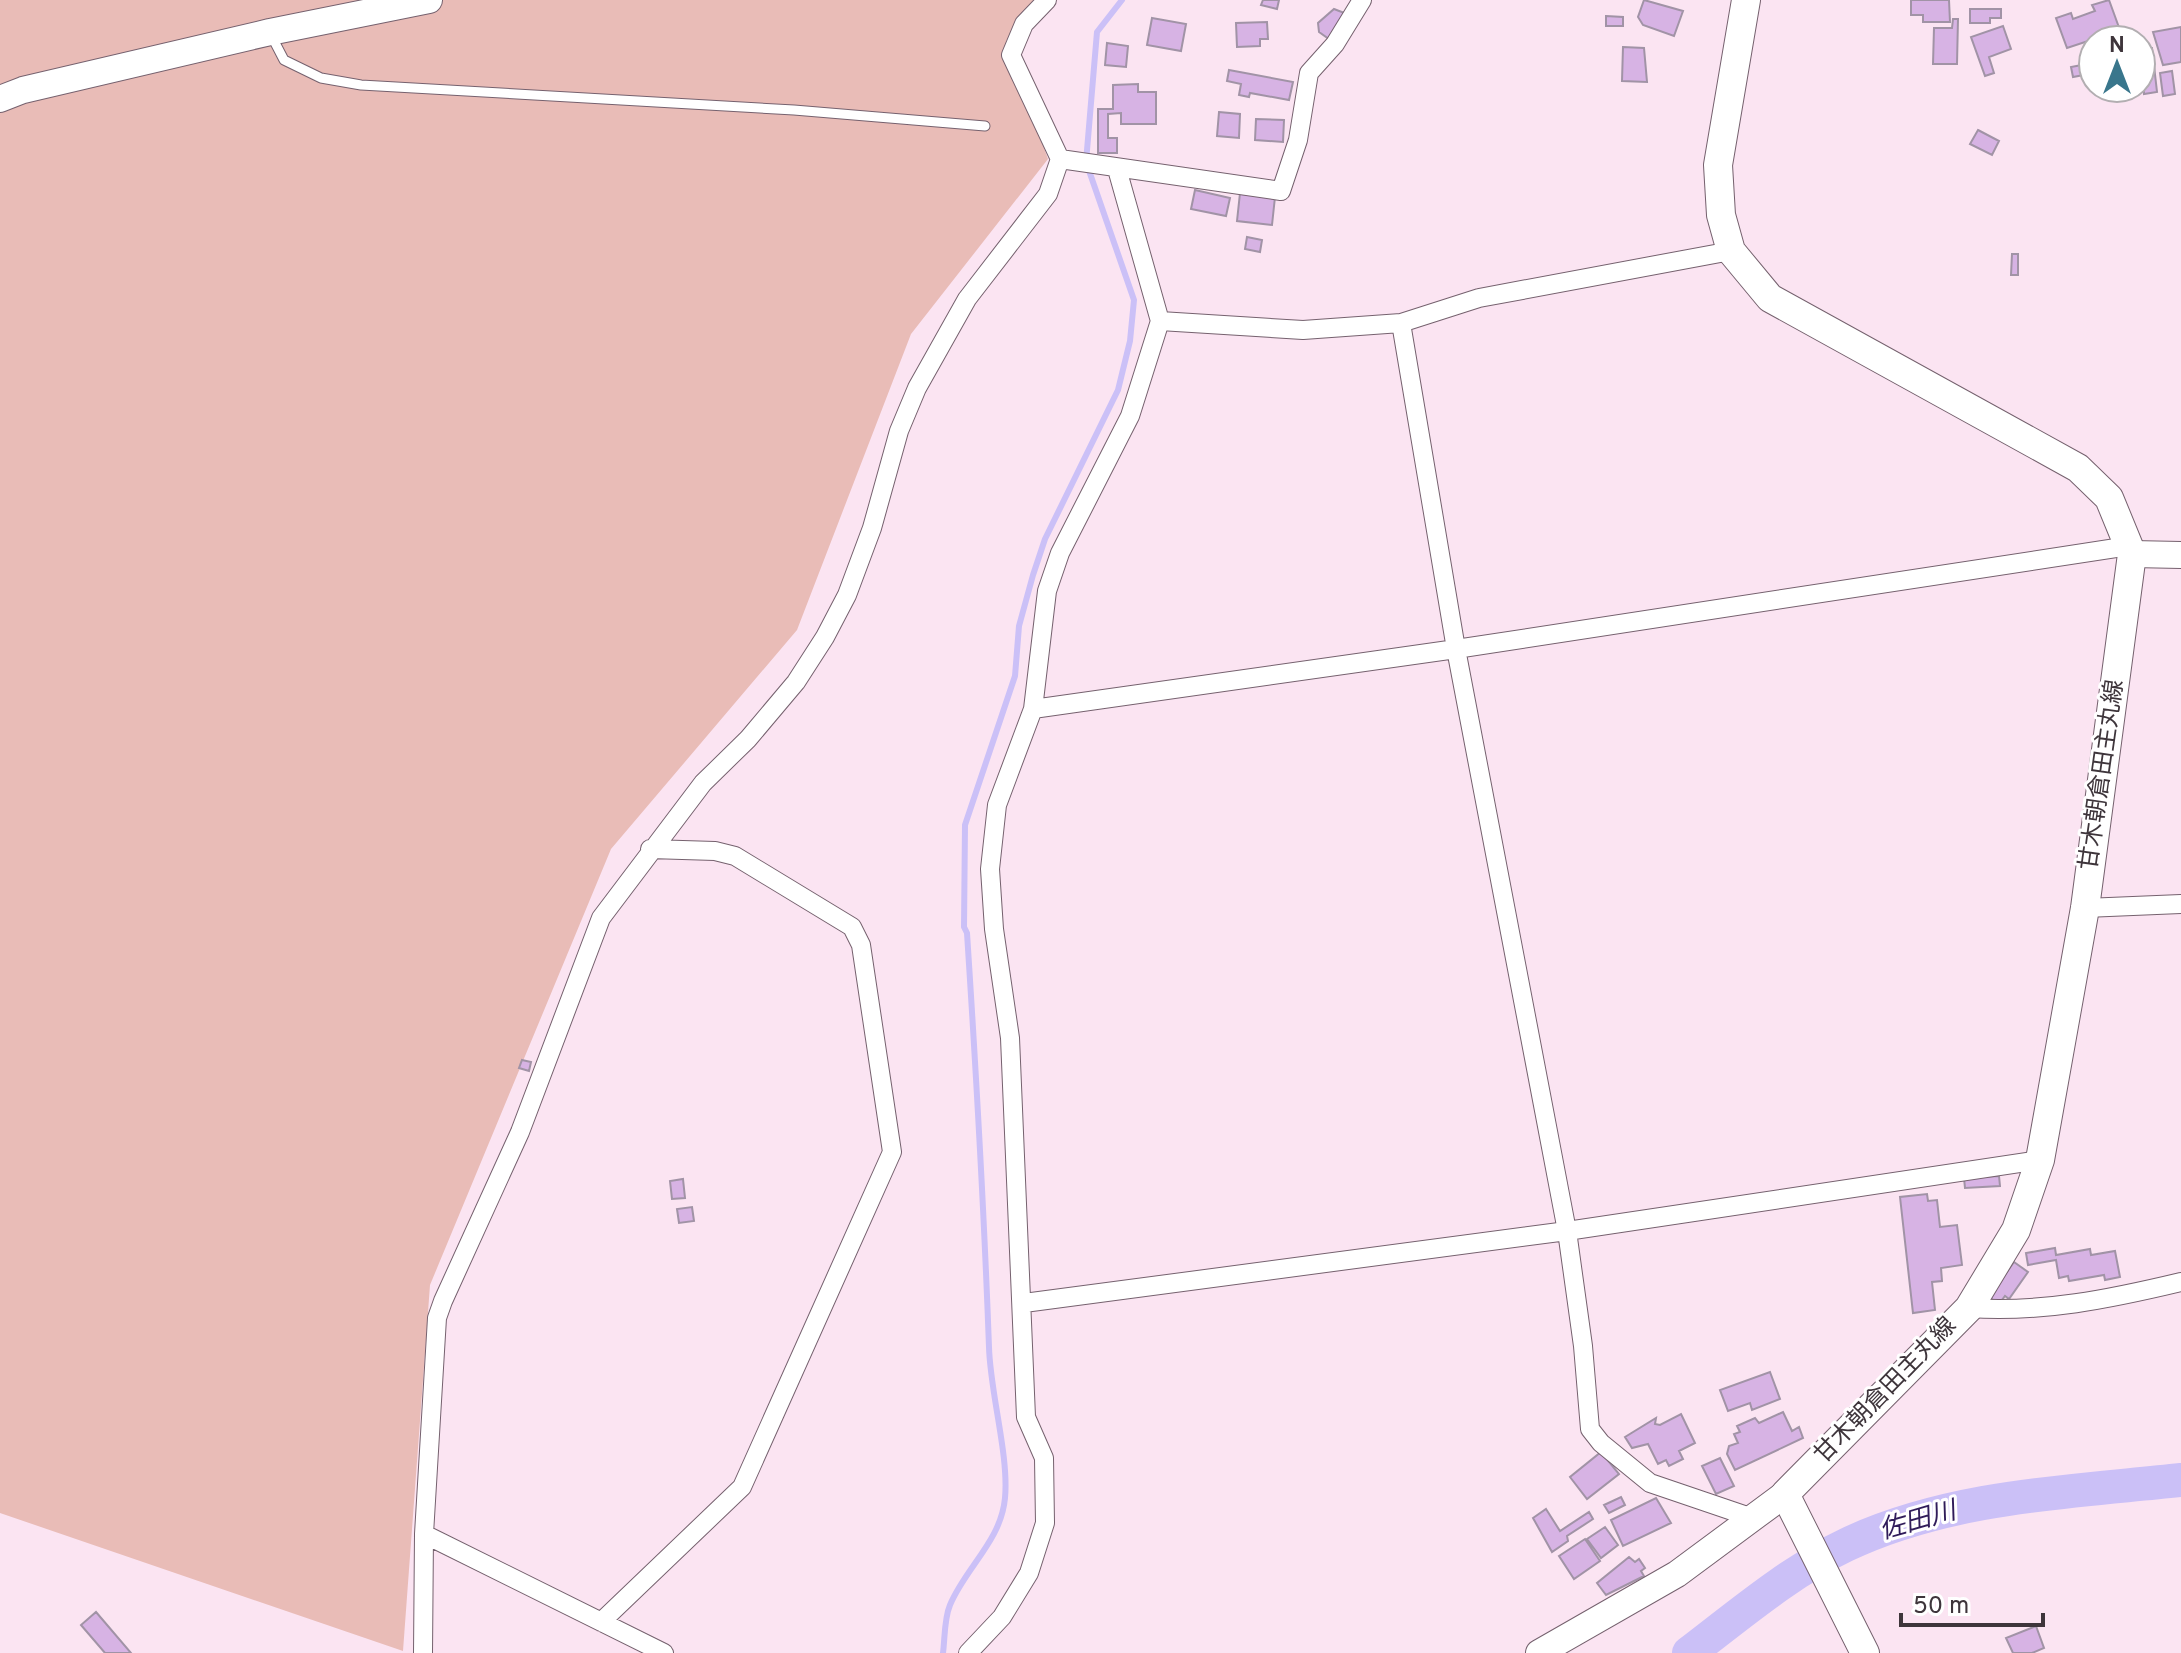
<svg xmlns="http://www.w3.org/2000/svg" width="2181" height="1653" font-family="Overpass,'Noto Sans JP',sans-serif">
<rect width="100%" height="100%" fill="#fbe4f2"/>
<path fill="#e9bcb7" d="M0,0H1035L1006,41L1048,159L911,334L797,630L611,849L430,1285L403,1651L0,1513Z"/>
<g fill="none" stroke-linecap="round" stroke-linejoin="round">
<path stroke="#cbc0f7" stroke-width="6" d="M943,1653C945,1638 944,1619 950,1605C966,1567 1001,1541 1005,1498C1009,1455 990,1392 989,1347C984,1209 976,1071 967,933L964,927L965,825L1015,676L1019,626L1033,575L1045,539L1118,390L1130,341L1134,300L1086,162L1097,32L1122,0"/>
<path stroke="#cbc0f7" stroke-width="34" d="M1689,1653C1739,1615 1789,1572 1846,1545C1949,1496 2069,1492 2181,1480"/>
</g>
<path fill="#d7b3e4" stroke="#a193a6" stroke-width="2" d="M1263,0H1279L1277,9L1261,5Z
M1644,0L1683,11L1674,36L1643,25L1638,17Z
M1911,0H1949L1950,22H1923V15H1911Z
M2109,0L2121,33L2093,40L2090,48L2088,41L2067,48L2056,18L2071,13L2073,19L2095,11L2092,5Z
M1334,9L1347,14L1329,39L1319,32L1318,23Z
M1970,9H2001V18H1990V23H1970Z
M1606,16L1623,17V26H1606Z
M1152,18L1186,24L1181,51L1147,45Z
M1953,19H1958L1957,64H1933L1934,28H1952Z
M1267,22L1268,39H1260V46L1237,47L1236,23Z
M2003,26L2011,49L1989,57L1994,73L1985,76L1971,37Z
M2181,27V62L2163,65L2153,32Z
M1107,43L1128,46L1126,67L1105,65Z
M1623,47L1644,48L1647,82L1622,81Z
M2152,48L2157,92L2144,94L2141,49Z
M2087,64L2089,74L2073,77L2071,67Z
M1229,70L1293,82L1289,100L1250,93L1249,97L1239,95L1241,84L1227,81Z
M2172,71L2175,94L2163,96L2160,73Z
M1138,84V92H1156V124H1121V113L1108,114V138H1117V153H1098V109H1113V85Z
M1219,112L1240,114L1239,138L1217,136Z
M1256,119L1284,120L1283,142L1255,140Z
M1978,130L1999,141L1992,155L1970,144Z
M1195,190L1230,198L1226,216L1191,209Z
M1240,193L1275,197L1272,225L1237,221Z
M1247,237L1262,240L1260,252L1245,249Z
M2012,254H2018V275H2011Z
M522,1060L531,1062L529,1071L519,1068Z
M1999,1176L2000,1186L1965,1188L1964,1178Z
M683,1179L685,1198L672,1199L670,1181Z
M1927,1194L1928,1201L1937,1200L1940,1227L1957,1225L1962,1265L1941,1268L1942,1281L1932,1282L1935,1310L1913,1313L1900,1197Z
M692,1207L694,1221L679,1223L677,1209Z
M2055,1248L2056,1255L2090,1249L2091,1255L2115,1251L2120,1277L2105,1280L2104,1275L2069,1281L2068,1276L2059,1278L2056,1260L2028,1265L2026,1253Z
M2014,1262L2028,1272L2009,1299L2005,1296L1999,1304L1989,1297Z
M1770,1372L1780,1399L1752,1410L1750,1403L1728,1411L1720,1390Z
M1783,1412L1792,1431L1799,1427L1803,1438L1735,1470L1727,1454L1729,1446L1738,1443L1734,1434L1740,1432L1737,1426L1755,1418L1759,1423Z
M1681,1414L1695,1443L1679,1451L1683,1459L1669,1466L1666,1460L1658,1464L1648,1444L1632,1448L1625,1437L1656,1418L1655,1424L1660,1425Z
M1601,1452L1619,1474L1587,1499L1570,1477Z
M1720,1458L1734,1486L1716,1494L1702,1466Z
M1621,1497L1625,1505L1609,1513L1604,1505Z
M1656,1498L1671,1523L1623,1546L1611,1520Z
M1546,1509L1560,1531L1589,1512L1593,1519L1567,1536L1568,1541L1552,1552L1533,1518Z
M1605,1527L1618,1545L1601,1558L1587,1539Z
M1585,1539L1600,1561L1574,1579L1559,1556Z
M1629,1557L1635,1562L1639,1559L1645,1568L1641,1571L1644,1576L1606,1595L1597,1583Z
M96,1612L131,1653H105L81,1625Z
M2036,1626L2044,1648L2032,1653H2013L2006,1638Z"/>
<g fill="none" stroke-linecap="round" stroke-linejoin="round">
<g stroke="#75616e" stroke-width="11">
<path id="lane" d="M271,35L284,60L321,78L361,85L794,110L985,126"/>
</g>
<g stroke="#75616e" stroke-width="20">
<path id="street" d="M1060,159L1281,191L1298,140L1309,73L1335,44L1362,0
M1160,321L1303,330L1401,323L1479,298L1731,251
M1401,323L1456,649L1567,1231L1583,1346L1590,1429L1601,1443L1650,1483L1750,1517
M1033,709L1456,649L2129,546
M2085,908L2181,904
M1024,1303L1567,1231L2040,1160
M1969,1308C2042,1313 2110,1299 2181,1282
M424,1534L664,1653
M601,1622L742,1487L892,1152L861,945L852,927L735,856L715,851L650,849
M423,1653L424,1534L437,1318L443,1301L520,1132L601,918L703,783L748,739L796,682L825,637L847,595L872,528L899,431L917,388L967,299L1048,194L1060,159L1011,55L1024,24L1047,0
M968,1653L1002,1617L1029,1573L1045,1523L1044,1458L1026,1417L1010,1038L994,929L990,869L997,805L1033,709L1047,591L1060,553L1130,416L1160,321L1117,169"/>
</g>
<g stroke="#75616e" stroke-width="28">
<path id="secondary" d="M0,99L23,90L270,32L429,0
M2132,554L2181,555
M1539,1653L1677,1574L1785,1494"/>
</g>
<g stroke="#75616e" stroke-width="30">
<path id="primary" d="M1746,0L1718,165L1721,215L1731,251L1770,298L2078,468L2109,498L2132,554L2085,908L2040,1160L2016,1230L1969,1308L1785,1494L1865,1653"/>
</g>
<use href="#lane" stroke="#fff" stroke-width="9"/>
<use href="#street" stroke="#fff" stroke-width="18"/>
<use href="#secondary" stroke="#fff" stroke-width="26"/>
<use href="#primary" stroke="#fff" stroke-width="28"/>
</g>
<g text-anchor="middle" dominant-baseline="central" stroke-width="6" stroke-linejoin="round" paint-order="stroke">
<g font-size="24" fill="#3e353b" stroke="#fff">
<text transform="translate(2103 775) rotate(-82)">甘木朝倉田主丸線</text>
<text transform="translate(1886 1391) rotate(-46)">甘木朝倉田主丸線</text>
</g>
<g font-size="26" font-style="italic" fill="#301c5a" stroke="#fff">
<text transform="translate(1918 1522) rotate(-16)">佐田川</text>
</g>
</g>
<g transform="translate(2117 64)"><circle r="38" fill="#ffffff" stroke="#b2aeb1" stroke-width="2"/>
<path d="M0-6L14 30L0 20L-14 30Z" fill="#39768c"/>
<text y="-12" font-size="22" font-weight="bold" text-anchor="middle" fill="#3e353b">N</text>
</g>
<path d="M1901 1613v12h142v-12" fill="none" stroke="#3e353b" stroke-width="4"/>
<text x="1913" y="1613" font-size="24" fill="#3e353b" stroke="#ffffff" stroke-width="6" paint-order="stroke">50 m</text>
</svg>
